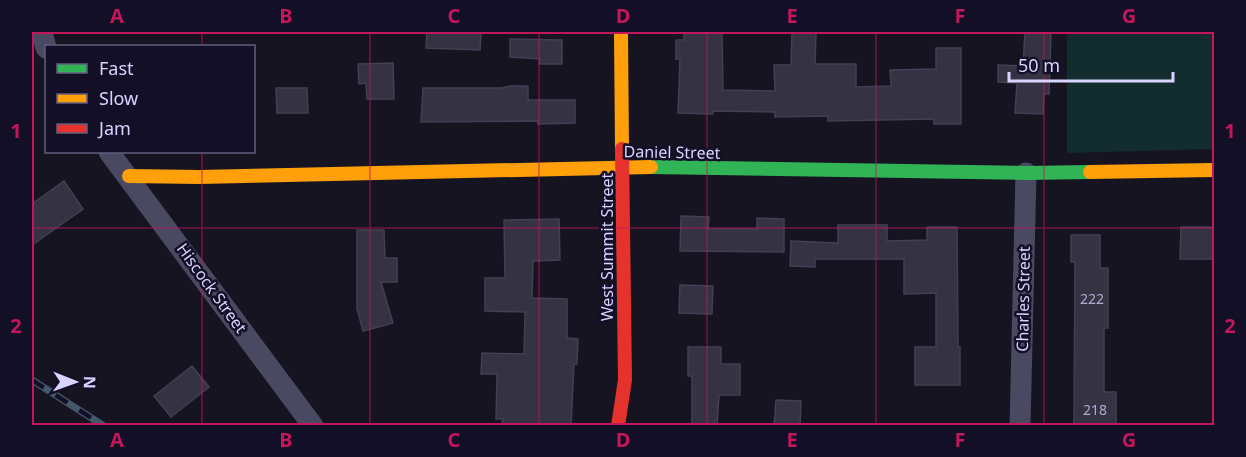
<svg xmlns="http://www.w3.org/2000/svg" width="1246" height="457" font-family="'Noto Sans',sans-serif">
<rect width="100%" height="100%" fill="#161421"/>
<path fill="#132c2d" d="M1067,32H1214V149L1067,153Z"/>
<path fill="#343243" stroke="#433f54" stroke-width="1.5" d="M427,32H481L480,50L426,48Z
M684,32H722L723,90L775,91L774,65H791L792,32H816L815,64H856V87L891,86L890,70L936,69V48H961V124H934V119L828,121V116L775,117V112L713,111V114L678,113L680,59H676V40H684Z
M1025,32H1051L1049,94H1044L1043,114L1015,113L1017,83L998,82V65L1023,66Z
M510,39L562,40V64H539L540,59L510,57Z
M393,63L394,99H367L366,83L359,84L358,64Z
M510,86H528V100H575V123L538,124V121L421,122L423,88H502Z
M276,88H307L308,113H277Z
M64,181L83,209L32,245V204Z
M681,216L709,217L708,229H757V218L784,219V252L680,251Z
M559,219L560,260L533,261L532,298L567,299V338L578,339L577,364H574L571,426H501L503,419H496L497,374H481L482,353L524,354L525,312L485,311V278H505L504,220Z
M838,225H887V241L927,240V227H957L958,347H960V385H915V347H936V293L904,294V259H815V267L790,266L791,241L838,243Z
M1181,227H1215V259H1180Z
M357,230H384L385,258H397V282H381L393,323L363,331L357,309Z
M1071,235H1100V268H1108V328H1104V392H1116V426H1074L1075,262H1071Z
M680,285L713,286L712,314L679,313Z
M688,347H721V364H740V395H719L717,426H692V376H688Z
M192,366L209,387L171,417L154,396Z
M776,400L801,401L800,426H774Z"/>
<g fill="none" stroke-linecap="round" stroke-linejoin="round">
<path stroke="#4a4962" stroke-width="21" d="M42,32L46,48
M109,152L313,426
M1020,426L1026,173"/>
<path stroke="#30b455" stroke-width="14" d="M651,167L1026,173L1090,172"/>
<path stroke="#ff9f0a" stroke-width="14" d="M621,32L622,149
M1090,172L1214,170
M129,176L199,177L651,167"/>
<path stroke="#e5322d" stroke-width="14" d="M618,426L625,380L622,149"/>
<g stroke="#43596b" stroke-width="7">
<path id="rail" d="M32,380L104,426"/>
</g>
<use href="#rail" stroke="#130f26" stroke-width="4.5" stroke-dasharray="14" stroke-linecap="butt"/>
</g>
<path fill="none" stroke="#c2185b" stroke-width="1.5" stroke-opacity="0.55" d="M202,32V46M370,32V426M539,32V426M707,32V426M876,32V426M1044,32V426M202,152V426M32,228H1214"/>
<g text-anchor="middle" dominant-baseline="central" stroke-width="5" stroke-linejoin="round" paint-order="stroke">
<g font-size="14" fill="#b0acd0">
<text x="1092" y="298">222</text>
<text x="1095" y="409">218</text>
</g>
<g font-size="16" fill="#d9d4ff" stroke="#130f26">
<text transform="translate(672 152) rotate(1)">Daniel Street</text>
<text transform="translate(607 247) rotate(-90)">West Summit Street</text>
<text transform="translate(212 288) rotate(54)">Hiscock Street</text>
<text transform="translate(1023 299) rotate(-89)">Charles Street</text>
</g>
</g>
<rect width="1246" height="457" fill="none" stroke="#130f26" stroke-width="66"/>
<rect x="45" y="45" width="210" height="108" fill="#130f26" stroke="#625e7d" stroke-width="1.5"/>
<rect x="57" y="64" width="30" height="9" fill="#30b455" stroke="#625e7d" stroke-width="1.5"/>
<text x="99" y="75" font-size="18" fill="#d9d4ff">Fast</text>
<rect x="57" y="94" width="30" height="9" fill="#ff9f0a" stroke="#625e7d" stroke-width="1.5"/>
<text x="99" y="105" font-size="18" fill="#d9d4ff">Slow</text>
<rect x="57" y="124" width="30" height="9" fill="#e5322d" stroke="#625e7d" stroke-width="1.5"/>
<text x="99" y="135" font-size="18" fill="#d9d4ff">Jam</text>
<g transform="translate(75 382) rotate(91)" stroke="#130f26" stroke-width="4.5" paint-order="stroke">
<path d="M0-4.5L10 22L0 15L-10 22Z" fill="#d9d4ff"/>
<text y="-9" font-size="16" font-weight="bold" text-anchor="middle" fill="#d9d4ff">N</text>
</g>
<path d="M1009 72v9h164v-9" fill="none" stroke="#d9d4ff" stroke-width="3"/>
<text x="1018" y="72" font-size="18" fill="#d9d4ff" stroke="#130f26" stroke-width="4.5" paint-order="stroke">50 m</text>
<rect x="33" y="33" width="1180" height="391" fill="none" stroke="#c2185b" stroke-width="2"/>
<g font-size="20" text-anchor="middle" font-weight="bold" fill="#c2185b">
<text x="117" y="23">A</text>
<text x="286" y="23">B</text>
<text x="454" y="23">C</text>
<text x="623" y="23">D</text>
<text x="792" y="23">E</text>
<text x="960" y="23">F</text>
<text x="1129" y="23">G</text>
<text x="16" y="138">1</text>
<text x="1230" y="138">1</text>
<text x="16" y="333">2</text>
<text x="1230" y="333">2</text>
<text x="117" y="447">A</text>
<text x="286" y="447">B</text>
<text x="454" y="447">C</text>
<text x="623" y="447">D</text>
<text x="792" y="447">E</text>
<text x="960" y="447">F</text>
<text x="1129" y="447">G</text>
</g>
</svg>
